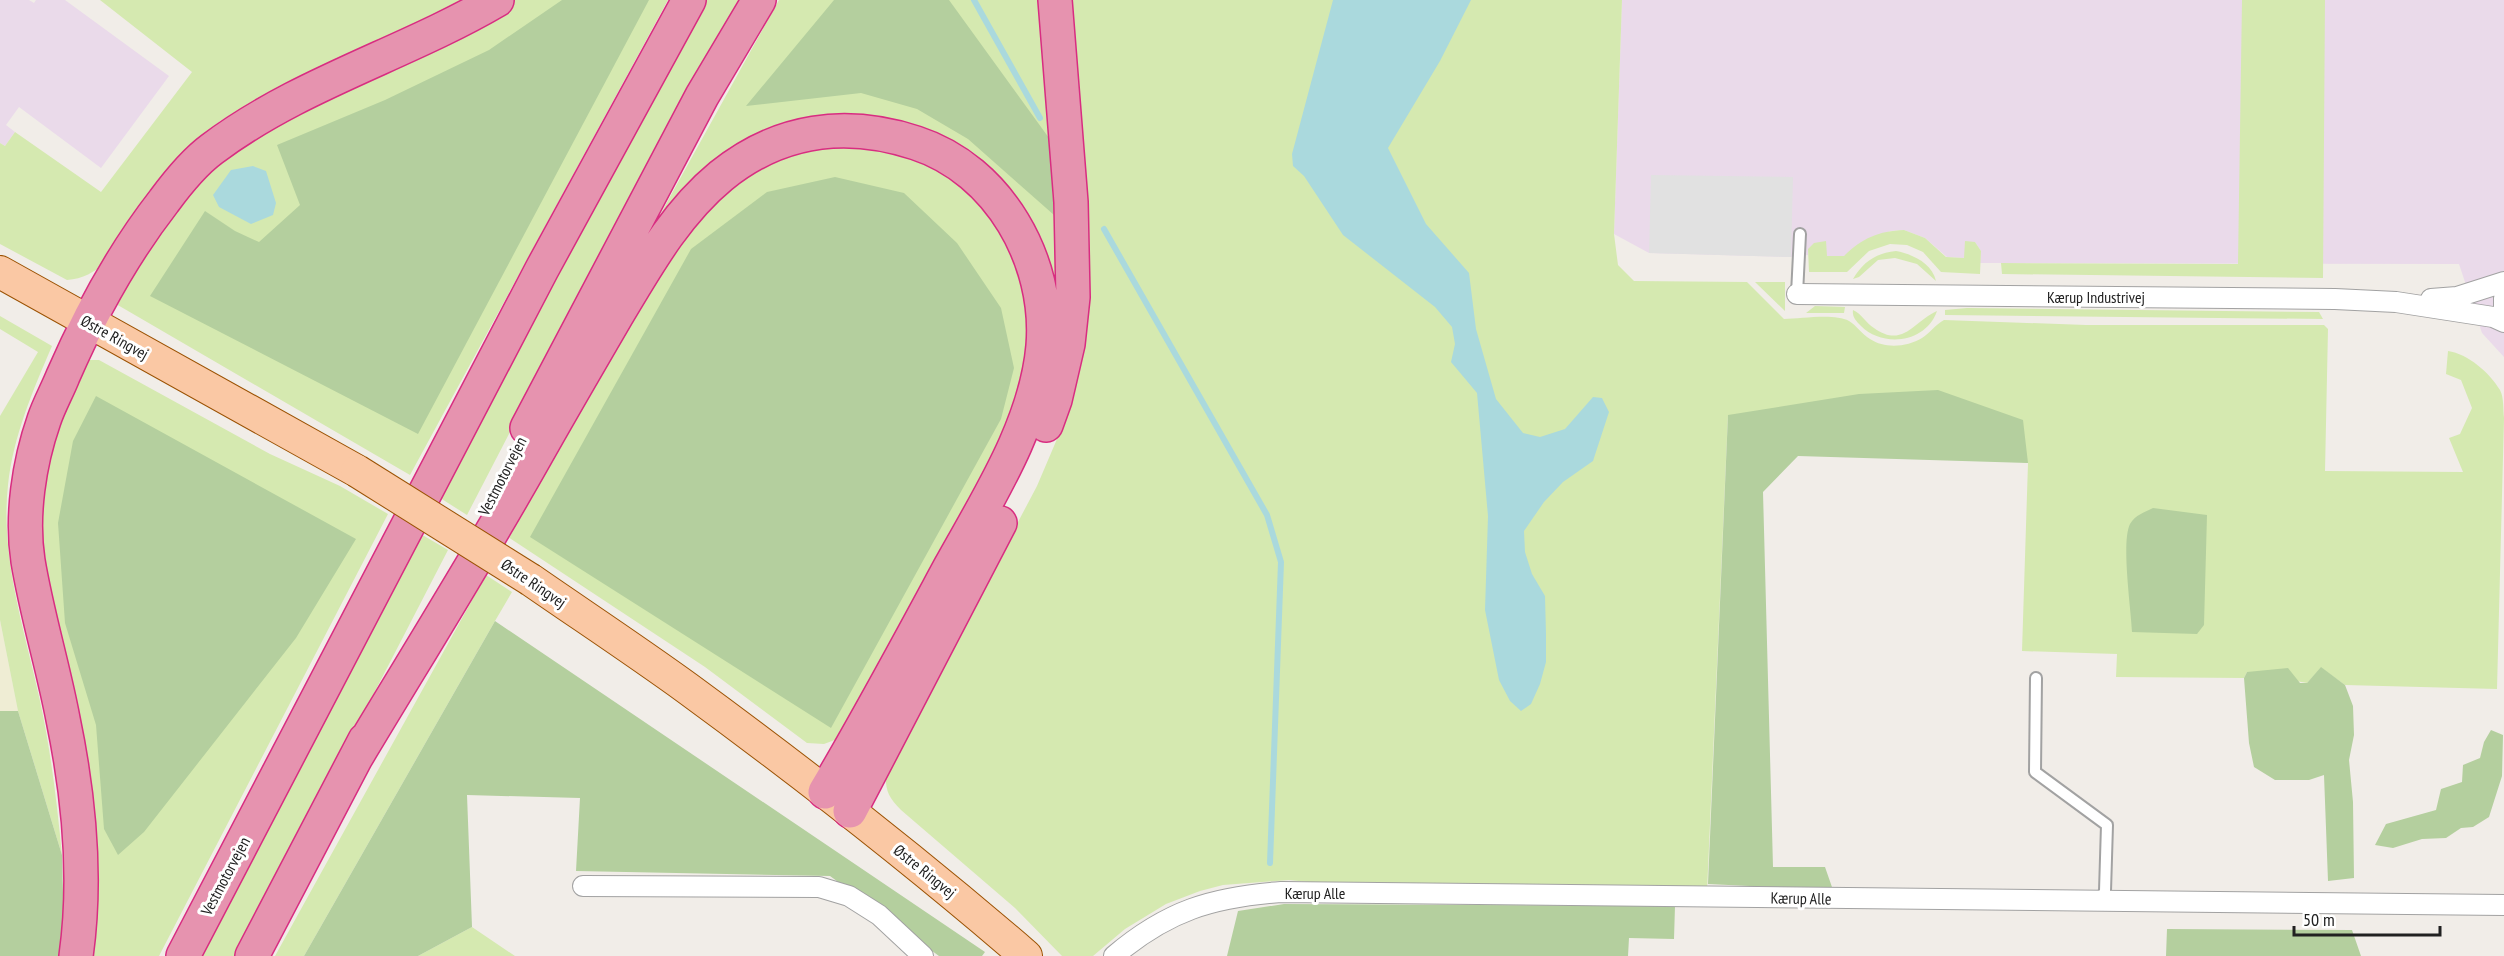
<svg xmlns="http://www.w3.org/2000/svg" width="2504" height="956" font-family="'PT Sans Narrow',sans-serif">
<rect width="100%" height="100%" fill="#f1ede8"/>
<path fill="#eadaea" d="M0,0H29L34,3L36,0H65L169,76L101,168L19,107L6,125L15,132L5,146L0,143Z
M1622,0H2504V357L2482,333L2459,264L1980,263L1981,251L1975,242L1964,258L1947,257L1925,238L1904,230L1890,231L1844,256H1826L1808,249V255L1791,257L1649,253L1614,234Z"/>
<path fill="#efedd4" d="M0,620L18,711H0Z"/>
<path fill="#d5e9b0" d="M100,0H465L348,59L285,84L220,121L186,151L107,262C94,272 83,279 67,280L0,244V143L5,146L15,132L101,192L192,72Z
M515,0H668L410,475L116,304L165,214L245,137L482,19Z
M703,0H744L584,289L467,515L437,496Z
M779,0H1046L1066,287L1017,458L1050,311L964,159L784,130L619,289Z
M1067,0H1622L1614,234L1618,265L1634,281L1747,282L1784,319C1801,319 1834,313 1849,321C1856,325 1862,334 1870,339C1885,349 1907,347 1922,338C1930,333 1935,325 1944,320L2086,325H2324L2328,329L2325,471L2463,472L2449,438L2460,434L2472,408L2461,380L2446,374L2448,351C2468,354 2489,372 2500,390C2504,397 2503,410 2504,418L2497,689L2345,685L2321,668L2307,683L2247,672L2244,678L2116,677L2117,654L2022,651L2028,463L1728,415L1707,892L1366,888L1289,880L1223,885L1200,891L1166,904L1125,929L1093,956H1062L1015,908L901,810C888,797 885,790 886,772L1037,486L1057,439L1072,389Z
M2242,0H2325L2323,278L2002,274L2001,263L2238,264Z
M833,142C852,144 874,144 892,148C903,151 915,159 925,164C1016,208 1045,305 1016,399C1004,438 982,474 964,510C924,587 882,662 840,738L824,744L807,743L705,667L505,535L658,270L721,193L754,169L794,150Z
M1904,230L1925,238L1946,257L1964,258L1965,241L1975,242L1981,251L1980,274L1941,272L1923,252L1907,245L1890,244L1869,251L1847,272H1809L1808,249L1814,243L1826,241L1827,256H1844C1862,238 1879,231 1904,230Z
M1896,251C1912,254 1932,263 1936,281L1917,264L1895,258L1878,260L1859,277L1853,279C1863,262 1876,253 1896,251Z
M1755,282H1785V311Z
M1815,306L1845,307L1844,313H1806Z
M1967,308L2319,312L2323,319L1945,315V310Z
M1853,310C1862,314 1866,323 1874,328C1903,349 1914,321 1937,311C1926,343 1883,348 1861,326C1856,321 1852,317 1853,310Z
M0,316L52,346C33,390 13,437 8,485C0,558 25,631 40,701C51,752 57,803 62,855L18,711L0,620V416L38,352L0,329Z
M85,360H99L270,454L340,486L388,514L159,956H83L43,602L40,467Z
M419,533L448,550L265,904L237,956H198Z
M486,575L512,592L495,621L304,956H275Z
M472,927L515,956H418Z"/>
<path fill="#b4cf9e" d="M562,0H649L418,434L150,296L205,211L235,231L259,242L300,205L277,145L385,100L489,50Z
M834,0H949L1049,138L1054,215L968,139L917,109L861,93L746,106Z
M835,177L904,193L957,243L1001,308L1014,368L1001,419L831,728L530,537L691,249L767,192Z
M1938,390L2023,420L2028,463L1798,456L1763,492L1773,867H1825L1833,890L1708,884L1728,415L1859,394Z
M96,396L356,539L296,638L144,832L118,855L104,829L96,725L65,623L58,523L73,441Z
M2153,508L2207,515L2204,625L2197,634L2132,632C2131,609 2121,542 2130,524C2135,515 2145,512 2153,508Z
M495,621L985,952L982,956H939L830,876L576,871L580,798L467,795L472,927L418,956H304Z
M2321,667L2345,685L2353,706L2354,735L2349,760L2353,802L2354,878L2328,881L2324,775L2309,780H2275L2254,767L2249,743L2244,678L2247,672L2288,668L2300,683H2307Z
M0,711H18L62,855L64,930L59,956H0Z
M2491,730L2503,735L2502,776L2489,817L2473,827L2461,828L2446,838L2422,839L2393,848L2375,845L2386,824L2436,810L2441,789L2462,782L2463,765L2480,758L2484,742Z
M1284,904L1675,906L1674,939L1629,938L1628,956H1227L1238,911Z
M2167,929L2352,930L2361,956H2166Z"/>
<path fill="#e1e1e1" d="M1651,175L1793,177L1791,257L1649,253Z"/>
<path fill="#aad9dd" d="M1333,0H1471L1440,61L1388,148L1426,224L1469,273L1476,329L1496,399L1523,433L1540,437L1565,429L1593,397L1602,398L1609,412L1593,461L1563,482L1544,502L1524,531L1525,552L1532,574L1545,596L1546,634V662L1540,684L1531,704L1521,711L1510,701L1499,680L1485,610L1488,516L1477,393L1451,362L1455,344L1452,327L1435,307L1343,235L1304,176L1293,166L1292,154Z
M253,166L266,171L276,203L273,215L251,224L219,207L213,195L231,170Z"/>
<g fill="none" stroke-linecap="round" stroke-linejoin="round">
<path stroke="#aad9dd" stroke-width="6" d="M974,0L1040,118
M1104,229L1267,515L1281,562L1270,863"/>
<g stroke="#a2a2a2" stroke-width="14">
<path id="lane" d="M1797,294L1800,234
M2036,678L2035,772L2107,825L2105,891L2099,902"/>
</g>
<g stroke="#a2a2a2" stroke-width="22">
<path id="street" d="M1797,294L2335,299L2396,302L2493,317L2504,322
M2504,298V311
M2431,299L2457,297L2504,282
M583,886L819,887L849,896L879,915L923,956
M1114,956C1167,911 1212,897 1281,892L2504,905"/>
</g>
<g stroke="#9b5203" stroke-width="34">
<path id="primary" d="M0,272L357,471
M531,580C583,616 636,651 687,688C803,773 917,862 1026,956"/>
</g>
<g stroke="#d82d81" stroke-width="36">
<path id="highway" d="M1046,425L1055,400L1068,344L1073,297L1071,202L1055,0
M527,428L702,96L759,0
M355,759C415,659 477,560 534,459C561,411 589,363 617,315C647,265 676,213 721,176C779,129 846,120 916,143C999,170 1050,261 1043,346C1036,425 987,500 950,567C909,643 869,718 825,792
M850,811L1000,523
M76,956C87,878 79,796 63,719C53,666 37,615 28,561C21,516 29,463 44,420C49,405 57,391 63,376C90,314 122,255 164,201C178,182 193,163 212,149C298,84 405,54 497,0
M183,956L542,269L689,0
M252,956L365,740"/>
</g>
<use href="#lane" stroke="#fff" stroke-width="10"/>
<use href="#street" stroke="#fff" stroke-width="20"/>
<use href="#primary" stroke="#fac8a4" stroke-width="32"/>
<use href="#highway" stroke="#e693af" stroke-width="33"/>
<g stroke="#9b5203" stroke-width="34" stroke-linecap="butt">
<path id="primary-bridge" d="M357,471L531,580"/>
</g>
<use href="#primary-bridge" stroke="#fac8a4" stroke-width="32"/>
</g>
<g text-anchor="middle" dominant-baseline="central" stroke-width="6" stroke-linejoin="round" paint-order="stroke">
<g font-size="16" fill="#212121" stroke="#fff">
<text x="2096" y="297">Kærup Industrivej</text>
<text transform="translate(115 337) rotate(29)">Østre Ringvej</text>
<text transform="translate(502 476) rotate(-63)">Vestmotorvejen</text>
<text transform="translate(534 583) rotate(34)">Østre Ringvej</text>
<text transform="translate(925 871) rotate(39)">Østre Ringvej</text>
<text transform="translate(225 876) rotate(-62)">Vestmotorvejen</text>
<text x="1315" y="893">Kærup Alle</text>
<text transform="translate(1801 898) rotate(1)">Kærup Alle</text>
</g>
</g>
<path d="M2294 926v9h146v-9" fill="none" stroke="#212121" stroke-width="3"/>
<text x="2303" y="926" font-size="18" fill="#212121" stroke="#ffffff" stroke-width="4.5" paint-order="stroke">50 m</text>
</svg>
